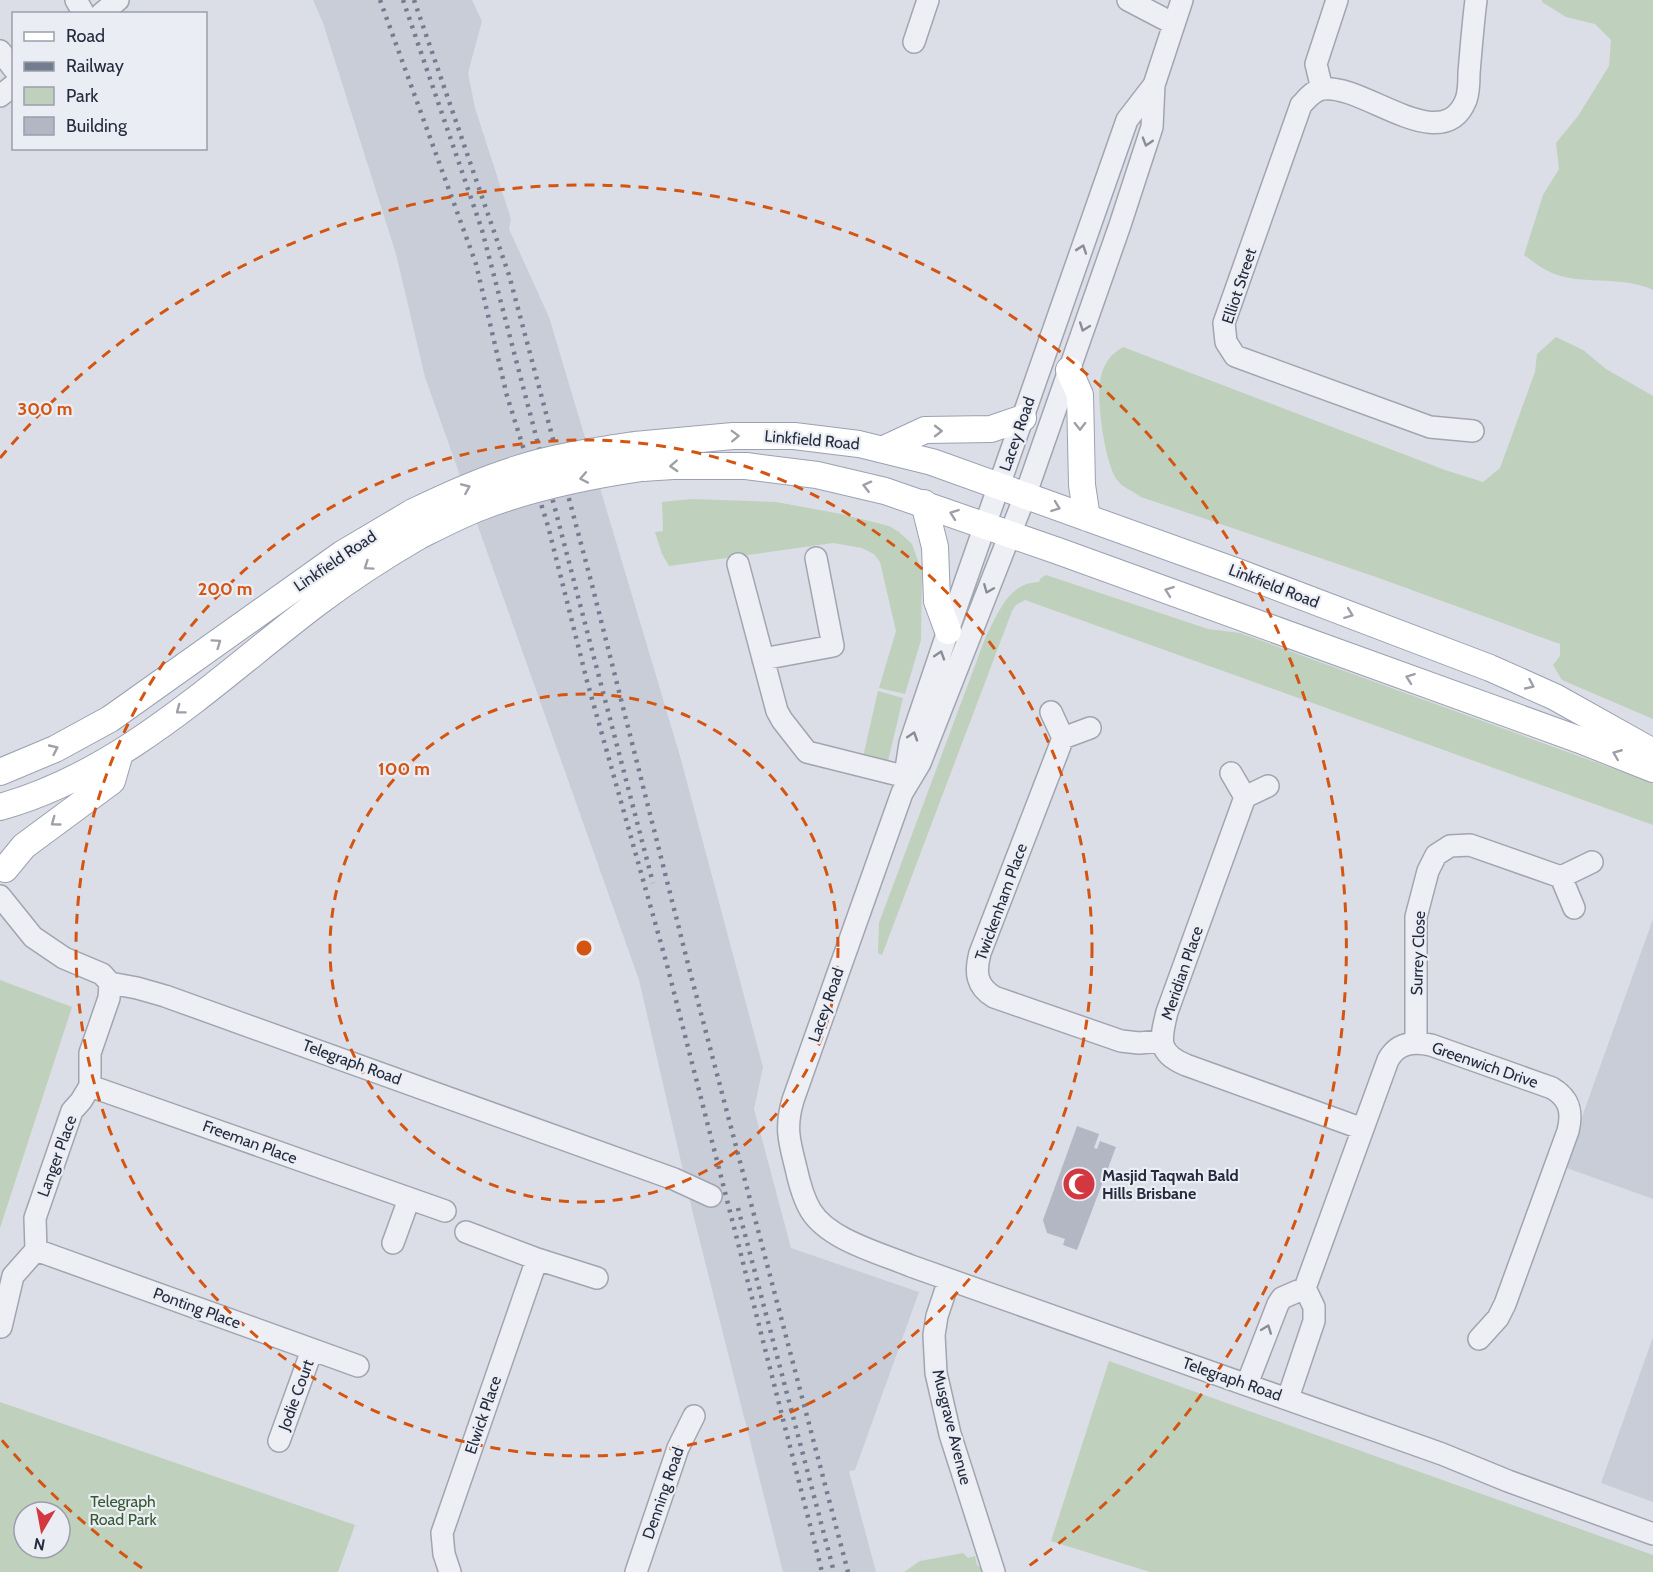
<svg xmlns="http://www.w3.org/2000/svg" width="1653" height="1572" font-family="Cabin,sans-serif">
<rect width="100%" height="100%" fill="#dbdee6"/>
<path fill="#c9cdd8" d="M313,0H472L482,21L468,73L475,108L511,219L509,229L549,317L680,756L763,1067L754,1109L791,1248L919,1292L855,1470L849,1471L876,1572H783L694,1218L639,980L425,377L396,254L323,23Z
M1653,919V1199L1564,1167Z
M1653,1337V1502L1601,1483Z"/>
<path fill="#bfd0bc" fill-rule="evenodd" d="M1542,0H1653V290C1620,274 1578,287 1548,271C1539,267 1532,260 1524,255L1543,195L1559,169L1556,143L1578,116L1609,66L1611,40L1595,24L1566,17L1542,2Z
M1556,337L1583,350L1606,369L1653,396V719L1562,680L1553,665L1560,656V644L1376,577L1141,497C1135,492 1123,488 1118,481C1105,467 1095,394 1101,376C1105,362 1110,355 1123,347L1445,470L1483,482L1500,468L1535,372L1537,354Z
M691,499L776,502L841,514L889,526L899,532L912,544L922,572L921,640L905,694L879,688L896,631L880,562L874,554L862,548L833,543L669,566L662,554L655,532L663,531L662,502Z
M1046,575L1208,629L1240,633L1653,783V825L1025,600L1016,605L1012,611L882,955L878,953L879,923L986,636C999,612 1008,583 1039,582L1041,578Z
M878,691L903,698L888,761L863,757Z
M0,980L72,1007L0,1228Z
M1109,1361L1653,1555V1572H1150L1051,1541Z
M0,1402L355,1525L338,1572H0ZM24,1512H60V1548H24Z
M963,1553L968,1558L975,1556L977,1565L985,1572H904L920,1561Z"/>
<path fill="#b2b7c3" d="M1077,1126L1099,1134L1094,1148L1097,1149L1100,1141L1116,1147L1077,1250L1063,1245L1065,1239L1047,1233L1043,1220Z"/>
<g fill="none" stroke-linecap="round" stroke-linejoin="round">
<g stroke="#a1a5b0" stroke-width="24">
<path id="minor" d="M76,0L84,14
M1128,0L1174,24
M1182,0L1154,85L1152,127L1120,225L1025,496L920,763L902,793L793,1100C785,1127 789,1141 796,1168C799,1182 803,1198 811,1211C829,1240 880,1253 911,1266L1442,1454L1508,1481L1653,1534
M101,14L118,0
M914,42L928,0
M0,51L14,69
M1322,89L1316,64L1337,0
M0,96L14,85
M1473,431L1430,427L1235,356L1226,342L1224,323L1301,105C1307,99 1313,90 1323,89C1363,83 1442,159 1466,100C1469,92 1469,81 1469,73C1471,49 1473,24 1476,0
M738,564L777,711L782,720L807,752L911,778
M763,659L833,646L816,558
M1051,712L1063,738L1090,728
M1063,738L980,953C975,972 976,986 994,997L1121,1041L1139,1043L1162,1041
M1231,773L1245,797L1268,786
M904,782L910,743L948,631L1127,120L1154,85
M1245,797L1167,1012C1160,1040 1157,1053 1186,1065L1363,1129
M0,896L33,937L64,958L102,974L110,983L137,988L165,996L674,1179L711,1196
M1574,908L1561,877L1592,862
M1416,1043V917L1428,871L1436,855L1450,846L1470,845L1561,877
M90,1086L445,1211
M466,1232L537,1259
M393,1243L409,1199
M36,1250L358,1366
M949,1280L937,1316L934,1335L936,1373L950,1434L994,1572
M1,1327L13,1276L36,1250L35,1218L72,1111L81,1101L90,1086V1053L109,998L110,983
M1247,1384L1278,1304L1282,1298L1305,1288
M1288,1398L1314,1321V1307L1305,1288L1388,1060C1397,1043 1413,1041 1431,1045L1552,1088C1569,1098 1573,1111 1568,1131L1505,1304L1498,1318L1479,1339
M279,1441L312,1350
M450,1572L444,1554L442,1533L537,1259L597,1278
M636,1572L678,1448L694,1416"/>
</g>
<g stroke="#9aa1b2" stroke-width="28">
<path id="major" d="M1069,370L1080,395L1082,485L1087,518
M635,445L733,436H794L859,444L932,462L1235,571L1490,668L1555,697L1653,752
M884,449L925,430L991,429L1023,418
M642,468L673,466H746L817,475L885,491L1058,551L1580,740L1653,769
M924,503L935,547L937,601L948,631
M0,772L55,749L110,719L342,554L413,512
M0,807C123,773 217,679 316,604C349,579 383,557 419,536
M5,869L24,846L112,781L120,753"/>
</g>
<use href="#minor" stroke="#eeeff4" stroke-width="21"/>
<use href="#major" stroke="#fff" stroke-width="26"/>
<path stroke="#747c90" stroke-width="4.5" stroke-dasharray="3 6" stroke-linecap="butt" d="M380,0L476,264L507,396L548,526L587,681L667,965L822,1572
M403,0L482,230L653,883
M414,0L509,275L591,581L688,964L848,1572
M738,1208L834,1572"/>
<g stroke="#9aa1b2" stroke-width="28" stroke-linecap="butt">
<path id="major-bridge" d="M413,512C446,496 479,481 514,470C553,457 595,451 635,445
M419,536C439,526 460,515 481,507C533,487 587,476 642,468"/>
</g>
<use href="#major-bridge" stroke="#fff" stroke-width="26"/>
</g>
<defs><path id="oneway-chevron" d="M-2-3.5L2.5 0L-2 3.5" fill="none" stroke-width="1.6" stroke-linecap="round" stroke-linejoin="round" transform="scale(1.5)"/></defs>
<g stroke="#8a8d98">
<use href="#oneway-chevron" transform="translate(1147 142) rotate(107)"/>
<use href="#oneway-chevron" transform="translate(1082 249) rotate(-71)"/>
<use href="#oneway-chevron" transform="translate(1084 327) rotate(110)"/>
<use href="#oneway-chevron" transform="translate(988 589) rotate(112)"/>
<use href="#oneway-chevron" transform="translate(940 655) rotate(-72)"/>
<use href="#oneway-chevron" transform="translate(913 736) rotate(-72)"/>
<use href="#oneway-chevron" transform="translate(1267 1329) rotate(-69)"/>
</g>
<g stroke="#9da0a8">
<use href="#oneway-chevron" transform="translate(1080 426) rotate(89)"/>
<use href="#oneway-chevron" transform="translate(938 431)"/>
<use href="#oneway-chevron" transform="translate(735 436) rotate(-2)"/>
<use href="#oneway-chevron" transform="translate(674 466) rotate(177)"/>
<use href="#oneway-chevron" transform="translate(584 478) rotate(169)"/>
<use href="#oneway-chevron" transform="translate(867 486) rotate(-166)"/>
<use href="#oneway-chevron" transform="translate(466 488) rotate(-23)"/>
<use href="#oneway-chevron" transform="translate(1056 507) rotate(20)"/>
<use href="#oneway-chevron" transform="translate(954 514) rotate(-160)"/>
<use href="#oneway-chevron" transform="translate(368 566) rotate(146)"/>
<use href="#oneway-chevron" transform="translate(1169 591) rotate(-160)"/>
<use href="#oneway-chevron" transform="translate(1349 614) rotate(21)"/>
<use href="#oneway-chevron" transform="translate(217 643) rotate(-35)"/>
<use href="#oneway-chevron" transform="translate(1410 678) rotate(-160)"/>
<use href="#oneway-chevron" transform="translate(1530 685) rotate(25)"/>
<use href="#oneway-chevron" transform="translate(180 710) rotate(143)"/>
<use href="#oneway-chevron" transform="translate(54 749) rotate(-25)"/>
<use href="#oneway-chevron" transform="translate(1617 754) rotate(-158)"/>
<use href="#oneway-chevron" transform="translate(55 822) rotate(144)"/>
</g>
<g fill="none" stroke="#d45411" stroke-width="3" stroke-dasharray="10 8">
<circle cx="584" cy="948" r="254"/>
<circle cx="584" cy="948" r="508"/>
<path d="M142 1568A762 762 0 0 1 0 1438M0 458A762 762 0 1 1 1026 1568"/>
</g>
<defs>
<g id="mosque-disc" transform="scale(1.725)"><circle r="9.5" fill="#d33841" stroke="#eaedf4"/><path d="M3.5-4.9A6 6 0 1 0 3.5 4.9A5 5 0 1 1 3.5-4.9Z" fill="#fff"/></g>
</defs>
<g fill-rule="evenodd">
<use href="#mosque-disc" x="1079" y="1184"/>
</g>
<g text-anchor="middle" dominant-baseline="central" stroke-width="4.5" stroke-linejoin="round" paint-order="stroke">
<g font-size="16" fill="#252b3d" stroke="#eaedf4">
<text transform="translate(1239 286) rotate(-72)">Elliot Street</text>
<text transform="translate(1017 434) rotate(-71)">Lacey Road</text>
<text transform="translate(812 440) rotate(5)">Linkfield Road</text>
<text transform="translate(335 561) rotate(-34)">Linkfield Road</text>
<text transform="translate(1274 586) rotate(21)">Linkfield Road</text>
<text transform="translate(1001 902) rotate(-70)">Twickenham Place</text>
<text transform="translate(1418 953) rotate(-88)">Surrey Close</text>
<text transform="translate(1182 973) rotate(-71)">Meridian Place</text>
<text transform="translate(826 1005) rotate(-71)">Lacey Road</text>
<text transform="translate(352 1062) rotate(20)">Telegraph Road</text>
<text transform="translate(1485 1065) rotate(19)">Greenwich Drive</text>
<text transform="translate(250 1142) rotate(20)">Freeman Place</text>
<text transform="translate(57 1156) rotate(-70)">Langer Place</text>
<text transform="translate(197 1308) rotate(20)">Ponting Place</text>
<text transform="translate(1232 1379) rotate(19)">Telegraph Road</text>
<text transform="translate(296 1395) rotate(-70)">Jodie Court</text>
<text transform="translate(483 1415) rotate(-71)">Elwick Place</text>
<text transform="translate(952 1427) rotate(76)">Musgrave Avenue</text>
<text transform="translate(663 1493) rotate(-71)">Denning Road</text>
</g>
<g font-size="16" font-weight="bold" fill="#252b3d" stroke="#eaedf4" text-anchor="start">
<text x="1102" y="1175">Masjid Taqwah Bald<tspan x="1102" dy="18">Hills Brisbane</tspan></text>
</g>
<g font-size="16" fill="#355931" stroke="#eaedf4">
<text x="123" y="1501">Telegraph<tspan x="123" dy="18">Road Park</tspan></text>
</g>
</g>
<circle cx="584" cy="948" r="9" fill="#d45411" stroke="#eaedf4" stroke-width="3"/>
<g font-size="18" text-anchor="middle" font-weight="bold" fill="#d45411" stroke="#eaedf4" stroke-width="4.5" stroke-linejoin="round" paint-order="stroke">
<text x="45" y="415">300 m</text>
<text x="225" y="595">200 m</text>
<text x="404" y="775">100 m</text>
</g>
<rect x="12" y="12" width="195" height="138" fill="#eaedf4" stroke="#9b9fab" stroke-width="1.5"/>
<rect x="24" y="32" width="30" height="9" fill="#ffffff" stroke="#9b9fab" stroke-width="1.5"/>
<text x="66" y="42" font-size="18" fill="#252b3d">Road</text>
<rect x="24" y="62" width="30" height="9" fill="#747c90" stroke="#9b9fab" stroke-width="1.5"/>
<text x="66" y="72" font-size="18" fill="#252b3d">Railway</text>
<rect x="24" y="87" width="30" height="18" fill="#bfd0bc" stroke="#9b9fab" stroke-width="1.5"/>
<text x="66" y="102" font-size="18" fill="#252b3d">Park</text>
<rect x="24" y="117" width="30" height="18" fill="#b2b7c3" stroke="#9b9fab" stroke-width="1.5"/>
<text x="66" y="132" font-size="18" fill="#252b3d">Building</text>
<g transform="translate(42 1530) rotate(190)"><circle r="28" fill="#eaedf4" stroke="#9b9fab" stroke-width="1.5"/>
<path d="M0-4.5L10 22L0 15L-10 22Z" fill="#d33841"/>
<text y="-9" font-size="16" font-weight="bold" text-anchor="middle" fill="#252b3d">N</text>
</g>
</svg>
